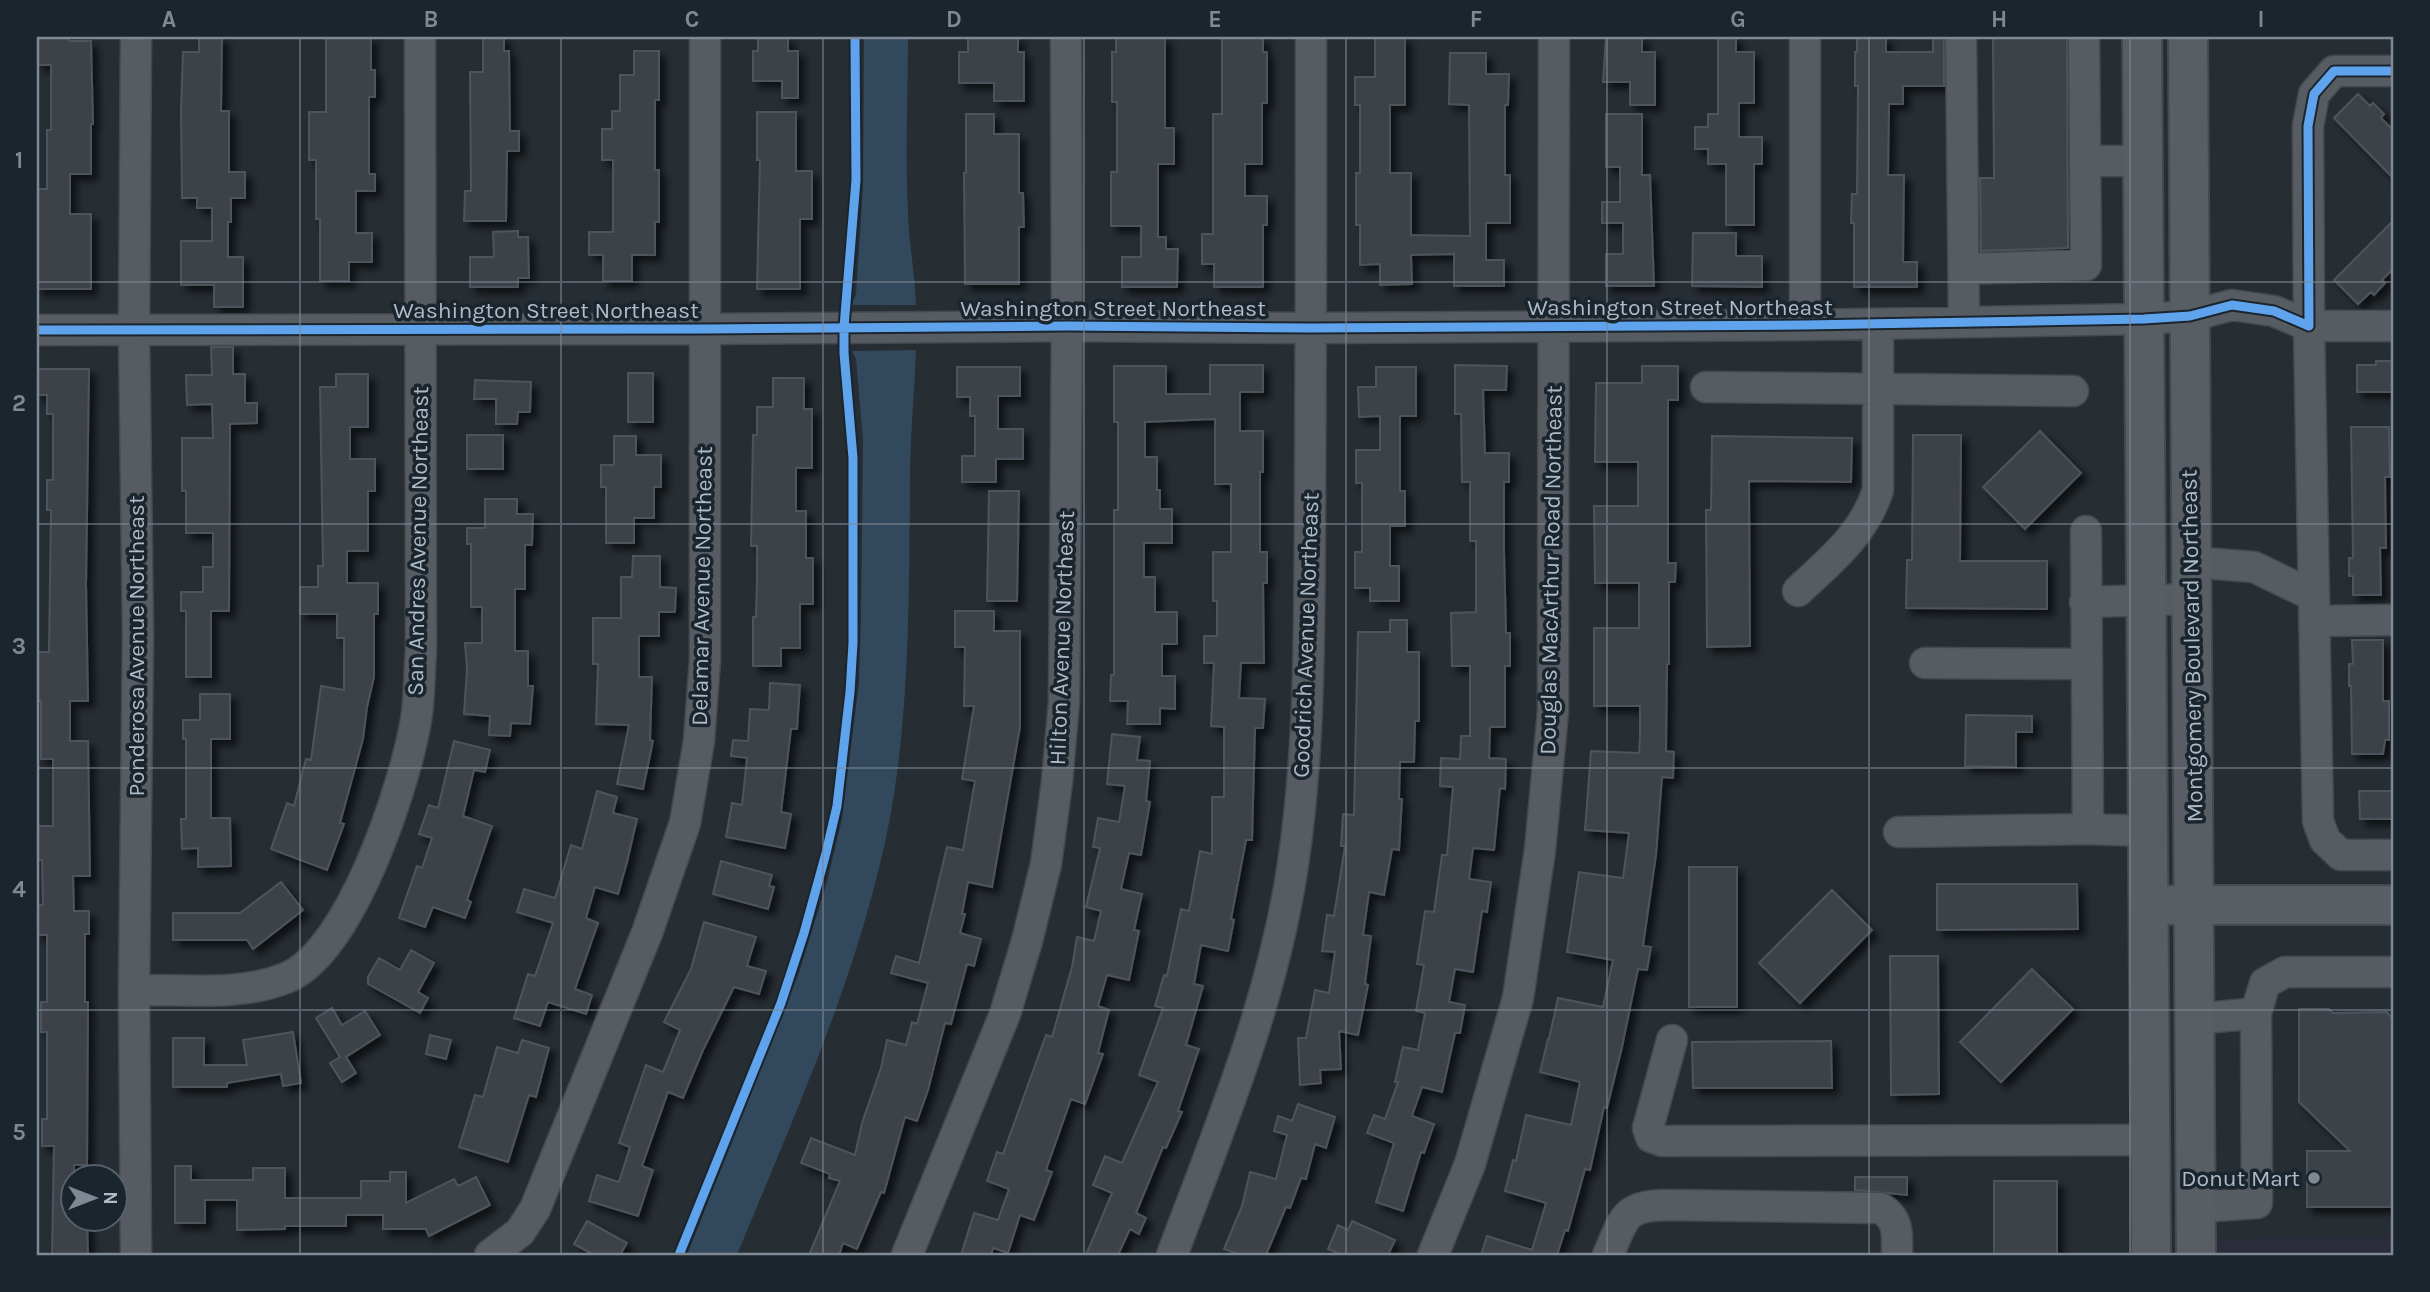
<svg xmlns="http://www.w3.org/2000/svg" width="2430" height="1292" font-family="Karla,sans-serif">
<defs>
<filter id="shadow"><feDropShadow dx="6" dy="6" stdDeviation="3.5" flood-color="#0009"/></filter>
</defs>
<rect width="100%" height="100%" fill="#262d33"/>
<path fill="#2b2c3a" d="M2393,1235V1255H2213L2214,1239Z"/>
<path fill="#32495d" d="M864,37H908C908,95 905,154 908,212C909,243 915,275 916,306C918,364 910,423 910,481C909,593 910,708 890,818C861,970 795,1113 737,1255H687L799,973L827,882L842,819L859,683L861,619L863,440L856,359L853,353V301L856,295L863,187Z"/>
<path fill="#262d33" d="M850,305H919L920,350L850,351Z"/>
<path fill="#3d4348" stroke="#4e545c" stroke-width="2" filter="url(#shadow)" d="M38,37H69V41H91L93,124H91V174H70V214H91V289H37V189H47V130H51V65H38Z
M199,37H222L221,111H229V172H245V198H231V222H228V257H243V307H214V285H181V241H212V208H197V198H182L181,111L183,52H199Z
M326,37H371V70H375V97H369V174H375V191H356V233H372V262H349V281H320V219H316V160H309V112H326Z
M483,37H504V51H509L510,131H519V151H507L506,221H464L465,191H471L470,72H483Z
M758,37H788V51H798V98H782V81H753V51H758Z
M968,37H1018V52H1024V101H994V83H959V52H968Z
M1116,37H1165V128H1174V164H1158V237H1166V249H1178L1177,287H1122V257H1141V226H1111V172H1117V102H1112V52H1116Z
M1222,37H1263V52H1267V103H1262V164H1245V196H1267V225H1263V287H1214V264H1202V234H1213V114H1222Z
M1375,37H1405V105H1390V173H1411V235L1470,236L1469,105L1449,104L1450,53H1486V74H1509L1508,105H1505V175H1510V223H1486V260H1504V286H1454V254L1411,255L1412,284L1380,285V264L1360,265V225H1356V173H1360V105H1355V77H1375Z
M1606,37H1642V52H1655V105H1630V82H1603Z
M1718,37H1736V52H1754V103H1739V137H1762V164H1754V225H1726V164H1708V149H1695V127H1708V114H1718Z
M1857,37H1886V52H1933V37H1944V86H1903V104H1889L1888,175H1904L1903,262H1917V287H1854V223H1851L1852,194H1857L1858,86H1855V52H1857Z
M1993,37H2067L2068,248L1981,251L1980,178H1994Z
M634,51H659V100H655V170H659V222H655V255H632V281H603V255H589V232H613V160H602V129H612V111H620V75H634Z
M2358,94L2370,106L2373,103L2384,114L2381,118L2393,130V178L2334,118Z
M757,112H796V171H812V219H800V289H757L760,160H757Z
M966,114H994V134H1019V193H1023L1024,227H1019V284H965L964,173H966Z
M1606,114H1642V175H1650L1654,286H1606V254H1623V223H1602V202H1620V167H1606Z
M2393,221V269L2382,280L2385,283L2374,295L2371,292L2358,304L2334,280Z
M518,231V237H528L529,278H518V287H470V257H494L493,232Z
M1693,233H1736V256H1762V287L1692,286Z
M211,347H233V374H245V403H257V423L230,424L229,611H211V677H186V611H181V592H203V567H213V533H186V491H182V438H213L212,404L187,405L186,375H212Z
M2376,361H2393V392H2357V365H2376Z
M1210,365H1263V392H1240V431H1263V472H1260V552H1267V583H1263L1264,663H1241L1239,698L1265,699L1263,728H1255L1252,840H1246L1231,919L1234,920L1228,951L1201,945L1194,984L1203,986L1186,1045L1199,1049L1178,1111L1182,1112L1166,1148L1163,1147L1136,1213L1146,1218L1139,1234L1130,1229L1118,1255H1086L1112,1193L1093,1185L1105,1156L1122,1163L1158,1082L1139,1075L1163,1008L1155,1006L1164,975L1167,976L1181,909L1189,911L1200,851L1212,854V797H1224V727L1211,726L1214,663H1204V636H1217V601H1213V552H1231V484H1215V419L1145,422V457H1157V490H1160V509H1172V543H1144V577H1155V612H1177V644H1162V676H1175V709L1160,708V724H1127L1128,701H1110L1111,675H1114V510H1118V422H1114V366H1166V394H1210Z
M1455,365L1507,366L1506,390H1483L1485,453H1509V482H1504V551L1506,633H1510V666H1505V727H1490L1489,758L1506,759L1505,789L1500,788L1494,850L1473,848L1469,879L1491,882L1487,912L1482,911L1473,972L1455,969L1449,1002L1465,1005L1460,1033H1455L1442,1092L1422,1087L1412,1116L1434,1124L1424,1153L1421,1152L1403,1211L1376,1202L1394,1143L1367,1133L1374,1115L1385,1119L1398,1082H1395L1403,1047L1418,1050L1425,1013L1416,1011L1424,965L1417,964L1425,911L1434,912L1442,855H1447L1453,787L1440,786L1441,758L1460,759L1461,736H1470V666H1452L1451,613L1476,612V541H1470V482H1462L1461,414H1455Z
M1642,366H1678V400H1668V563H1676L1675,582H1669V664H1667L1666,751L1674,752L1673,778L1662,777L1656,855L1643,946L1651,947L1647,970L1638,969L1622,1047L1607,1108L1604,1107L1590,1170L1585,1169L1568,1231L1565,1230L1557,1255H1481L1487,1236L1532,1250L1546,1203L1505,1191L1513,1160L1516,1161L1526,1115L1571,1125L1580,1082L1540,1072L1548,1039H1549L1558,998L1603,1007L1613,960L1567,952L1579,872L1623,878L1629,833L1585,830L1591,751L1639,753L1640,736V706H1594V628H1639V583H1595L1594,506H1638V462H1595L1596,383H1642Z
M957,367H1020V396H998V429H1023V459H996V482H962V456H975V416H970V397H957Z
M1376,367H1416V416H1400V491H1405V526H1390V566H1399V601H1370V588H1355V552H1362V483H1356V450H1380V416L1359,417L1358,387H1376Z
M37,369H89L86,584L88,701H70V741H88L90,876H73L74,911H89V934H85V1002H88L87,1165H74V1219H87L88,1255H52L54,1146H42V1119H47V1032H41V1002H47V935H37V905H43L42,860H37V826H53V759H41V701H37V652H49L51,510H47V480H53V414H47V395H37Z
M628,373H653V422H628Z
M336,374H368V427H350V459H375V491H368V551H347V583H378V614H374V677L367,707L363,739L340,823L344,824L327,870L271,849L287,803L294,806L306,759L311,760L321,686L344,690V638H337V614H300V587H318V566H323L320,387H336Z
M773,378H804V409H812V468H796V511H806V558H813V604H800V648H781V666H753V617H756L757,581V546H751L753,435H757V407H773Z
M475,380L531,382L530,412H518L517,424H496V399H474Z
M2351,427H2389L2390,477H2385L2386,548H2380L2381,595H2353V576H2349V558H2353Z
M2040,431L2081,473L2025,529L1983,487Z
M467,435H503V469H467Z
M1913,435H1961L1960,561H2047V609L1906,608L1907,560H1912Z
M614,436H636V455H661V487H654V518H634V543H606V487H601V465H614Z
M1712,436L1852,438L1851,482L1749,481L1750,646L1707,647L1706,510H1711Z
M989,491H1019L1017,601H987Z
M485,499H517V514H533L532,545H525V589H515V651H528V686H533L530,724L511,723L510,736L489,735L490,716L464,714L467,669L465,643H482V607H471V544H467V528H485Z
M633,556H660V587L676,588L675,612H659V636H639V677H652L650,740L653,741L643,789L617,784L629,725L596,724L598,664H593V618H621V577H632Z
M955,611H994V631H1020V727L992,887L968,882L962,914H965L960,933L981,939L974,966L967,964L951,1024L945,1023L928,1090L917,1121L905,1117L884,1193L881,1192L857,1249L843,1243L839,1255H809L840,1181L829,1178L830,1174L801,1163L811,1138L855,1155L862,1123L881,1068L887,1040L906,1045L912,1022L917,1024L928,983L891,973L896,956L919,963L947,847L963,850L975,781L962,779L974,706H964L965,647H955Z
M1390,620H1407V652H1419V721H1415L1414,762H1400L1399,799H1402L1399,850L1392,849L1384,895L1369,892L1363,935L1371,936L1365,984L1368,985L1358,1035L1339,1031L1341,1069L1320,1070L1321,1083L1300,1085L1298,1038H1306L1315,990L1329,993L1335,952L1322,951L1327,915L1334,916L1345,846H1341L1343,814L1354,815L1358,632H1390Z
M2352,640H2383V701H2389V740H2385L2383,754H2352L2351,686H2349V664H2353Z
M770,683L800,685L797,729H791L781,812L791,814L785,848L726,837L732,803L742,805L747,758L731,756L733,740L748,741L750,709L769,710Z
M200,694H230V739H211V818H230L231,866L198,867V848L182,849L181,819H186V739H183V720H200Z
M1966,715L2032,716V732H2016V767L1965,766Z
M1112,734L1140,737L1137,760L1150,761L1146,801L1150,802L1141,855L1129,853L1121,889L1142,894L1134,930L1139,931L1129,980L1107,975L1098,1006L1109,1010L1098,1053L1103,1054L1085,1104L1071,1099L1046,1170L1052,1172L1034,1220L1020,1215L1008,1253L993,1248L991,1255H961L974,1213L998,1220L1009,1189L987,1181L997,1152L1003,1154L1046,1035L1052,1037L1072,967L1077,937L1094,941L1101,911L1086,907L1100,848L1093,847L1098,818L1119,822L1125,786L1107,784Z
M454,741L490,750L485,772L474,770L463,816L492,826L467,900L471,902L465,918L433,907L425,927L399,918L417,866L422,868L432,838L419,834L429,805L438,808Z
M597,791L617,797L613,813L637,819L627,862L618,894L595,887L586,918L598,923L575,989L592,995L586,1014L548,1002L540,1026L514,1018L528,974L535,976L553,923L517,912L524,889L555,898L571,845L582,849Z
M2359,791H2393V819H2360Z
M721,861L772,875L769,886L774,887L768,909L713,894Z
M1689,867H1737V1007H1689Z
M281,882L303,910L253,949L247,940H173V913H240Z
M1937,884H2077L2078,929L1937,930Z
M1832,890L1872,930L1800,1003L1759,963Z
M704,922L756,937L747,966L766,971L759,994L734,987L703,1050L683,1098L668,1092L642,1166L653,1170L638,1216L589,1201L597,1175L619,1182L630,1147L619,1143L646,1065L663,1072L680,1030L664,1022L691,969Z
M411,950L434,963L418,992L428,998L420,1013L368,984V977L379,958L400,970Z
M1890,956H1938L1939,1094L1891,1095Z
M2032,969L2073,1009L2001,1082L1960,1042Z
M332,1008L342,1025L365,1011L380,1035L346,1057L356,1073L342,1082L330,1063L340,1057L316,1018Z
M2299,1009H2329L2333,1013L2387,1012L2393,1019V1207H2307V1151H2350L2299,1102Z
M293,1032L301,1083L283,1086L281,1074L227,1083V1087H173V1038H204V1065H247L243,1040Z
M430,1035L451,1040L446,1059L426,1054Z
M522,1040L549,1048L536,1097L529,1095L508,1162L459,1147L475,1095L483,1097L497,1047L518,1053Z
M1831,1041L1832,1088H1693L1692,1042Z
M1298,1104L1335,1117L1326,1148L1315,1144L1306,1179L1301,1178L1290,1208L1286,1207L1266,1255H1240L1224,1249L1242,1206L1250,1172L1276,1179L1287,1135L1274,1131L1278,1116L1292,1121Z
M175,1166H191V1180H253V1168H285V1198H361V1181H390V1172H406V1203L454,1179L458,1186L476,1177L490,1205L429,1236L426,1229H383V1215H346V1226H285V1229L237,1230V1200H205V1223H175Z
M1855,1177H1907V1195L1855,1190Z
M1994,1181H2057V1255H1994Z
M587,1221L627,1243L620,1255H594L574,1244Z
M1352,1221L1395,1240L1388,1255H1342L1328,1249L1338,1225L1348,1230Z"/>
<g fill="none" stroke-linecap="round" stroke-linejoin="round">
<g stroke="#44494e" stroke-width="33">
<path id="minor" d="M1961,37L1964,322
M2086,161H2143
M1964,269L2086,265L2084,37
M1805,325V37
M2393,326H2309L2318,821L2325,840L2341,855H2393
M37,330L705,329L1067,326L1311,328L1805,325L2144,319L2190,316L2232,305L2274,311L2309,326L2308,126L2314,94L2334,71H2393
M1706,387L2073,391
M2086,531L2088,829L2148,831
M2191,562L2254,567L2314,596
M1798,591C1831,560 1864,534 1878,490V324
M2085,602L2192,599
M2315,621L2393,620
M1925,663L2086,664
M1899,832L2088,829
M134,990C183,989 239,997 286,978C351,952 405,785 416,720C420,697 419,673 421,651L420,37
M2196,1019L2256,1013
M1672,1040L1648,1128L1651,1137L1662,1141L2150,1140
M2196,1210L2215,1206L2257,1203L2256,1013L2265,983L2285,972H2393
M136,1255L134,990L138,635L134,330L136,37
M490,1255L520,1232L535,1209L647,933L685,823L699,741L705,659V37
M907,1255L1005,1014L1027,941L1046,864L1057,782L1064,701L1067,326L1066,37
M1172,1255C1220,1127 1273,1000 1293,864C1310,750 1309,636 1310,522C1311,360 1311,199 1311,37
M1433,1255L1470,1164L1518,998L1540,850L1553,711L1554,37
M1608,1255C1625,1218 1622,1206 1667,1205L1880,1208C1900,1219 1897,1235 1897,1255"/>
</g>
<g stroke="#434a50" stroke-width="42">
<path id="major" d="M2142,37L2151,1255
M2188,37L2196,1255
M2172,905H2393"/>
</g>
<use href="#minor" stroke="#565c62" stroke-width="30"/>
<use href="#major" stroke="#585e64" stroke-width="38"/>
<g stroke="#1a252e" stroke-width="13">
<path id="cycleway" d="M37,330L705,329L1067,326L1311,328L1805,325L2144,319L2190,316L2232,305L2274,311L2309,326L2308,126L2314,94L2334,71H2393
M679,1255L781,1003L804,933L826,853L837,806L850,692L853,643V458L844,353V327L856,180L855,37"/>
</g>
<use href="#cycleway" stroke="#60a3ed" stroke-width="9"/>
</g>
<path fill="none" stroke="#7f8993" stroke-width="2" stroke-opacity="0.55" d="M300,37V1255M561,37V1255M823,37V1255M1084,37V1255M1346,37V1255M1607,37V1255M1869,37V1255M2130,37V1255M37,282H2393M37,524H2393M37,768H2393M37,1010H2393"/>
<circle fill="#7f8993" stroke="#1a252e" stroke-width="2.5" cx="2314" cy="1178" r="7"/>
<g text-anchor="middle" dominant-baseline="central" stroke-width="7" stroke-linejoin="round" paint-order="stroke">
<g font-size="23" fill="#afbac6" stroke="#1a252e">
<text x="1680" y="307">Washington Street Northeast</text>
<text x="1113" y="308">Washington Street Northeast</text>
<text x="546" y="310">Washington Street Northeast</text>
<text transform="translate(418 541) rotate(-89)">San Andres Avenue Northeast</text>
<text transform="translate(1551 570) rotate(-89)">Douglas MacArthur Road Northeast</text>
<text transform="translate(702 586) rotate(-89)">Delamar Avenue Northeast</text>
<text transform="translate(1306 635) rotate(-88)">Goodrich Avenue Northeast</text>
<text transform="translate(1062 638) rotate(-88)">Hilton Avenue Northeast</text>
<text transform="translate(136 646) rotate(-90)">Ponderosa Avenue Northeast</text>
<text transform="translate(2192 646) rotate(-91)">Montgomery Boulevard Northeast</text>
</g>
<g font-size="23" fill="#afbac6" stroke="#1a252e" text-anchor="end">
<text x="2300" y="1178">Donut Mart</text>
</g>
</g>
<rect width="2430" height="1292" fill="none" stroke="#1a252e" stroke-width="77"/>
<g transform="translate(94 1198) rotate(90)"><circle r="33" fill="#1a252e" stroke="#56616b" stroke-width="2"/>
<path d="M0-5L12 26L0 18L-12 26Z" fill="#7f8993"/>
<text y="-10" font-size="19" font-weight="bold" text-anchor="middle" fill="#afbac6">N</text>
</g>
<rect x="38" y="38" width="2354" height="1216" fill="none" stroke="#7f8993" stroke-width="2.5"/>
<g font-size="23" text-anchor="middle" font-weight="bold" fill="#7f8993">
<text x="169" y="27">A</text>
<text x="431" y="27">B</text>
<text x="692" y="27">C</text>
<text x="954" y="27">D</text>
<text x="1215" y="27">E</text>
<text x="1476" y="27">F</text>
<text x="1738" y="27">G</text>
<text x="1999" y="27">H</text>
<text x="2261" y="27">I</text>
<text x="19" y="168">1</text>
<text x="19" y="411">2</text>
<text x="19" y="654">3</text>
<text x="19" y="897">4</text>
<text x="19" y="1140">5</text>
</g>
</svg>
